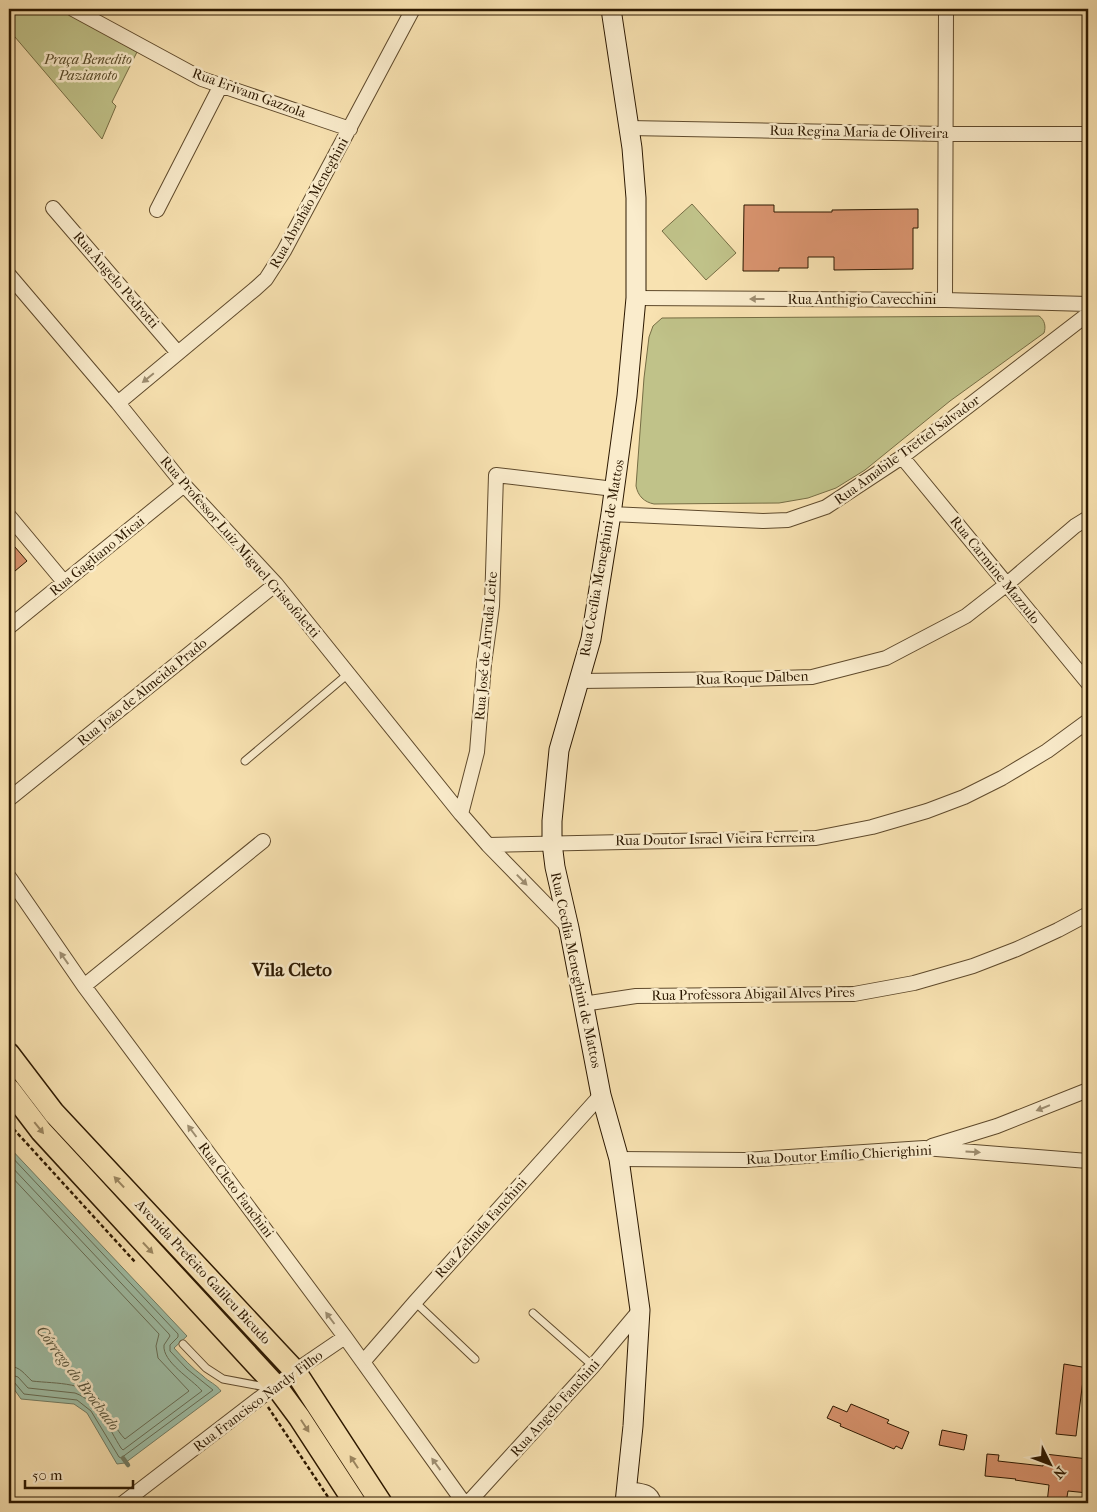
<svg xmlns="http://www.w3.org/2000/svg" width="1097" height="1512" font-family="'IM FELL French Canon',serif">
	<rect width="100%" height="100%" fill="#f8e2b1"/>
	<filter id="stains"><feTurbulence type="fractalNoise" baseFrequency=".004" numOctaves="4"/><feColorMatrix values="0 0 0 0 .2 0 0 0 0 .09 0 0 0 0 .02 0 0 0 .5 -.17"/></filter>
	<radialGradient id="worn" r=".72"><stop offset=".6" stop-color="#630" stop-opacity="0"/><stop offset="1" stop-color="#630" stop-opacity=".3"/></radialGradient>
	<!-- green -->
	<path fill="#c0c289" stroke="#766d44" d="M9 9H60L137 52 112 102 116 106 102 139 9 30Z
		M692 204 736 253 706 280 662 231Z
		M1039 316C1045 320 1046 327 1044 333L950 401 865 470 836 488 808 498 779 503 654 504C644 502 638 496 636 486L644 378 649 337 653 326 662 318Z"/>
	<!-- water -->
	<path fill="#9fbfa7" stroke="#717c64" d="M9 1147 187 1336 174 1348C183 1358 192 1368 203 1376 209 1382 216 1384 221 1391L125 1463 117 1464 87 1413 74 1404 21 1399 9 1382Z"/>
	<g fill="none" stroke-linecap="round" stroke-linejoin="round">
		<!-- shore -->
		<path stroke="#666c54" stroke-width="1" d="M9 1154 178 1334V1337L170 1345V1351L187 1369 213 1390 121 1458 119 1457 91 1411 77 1400 24 1394 14 1382 9 1380
			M9 1164 169 1334 170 1336 164 1345C162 1362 192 1379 202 1391L123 1450 121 1448C109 1429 98 1401 75 1393L28 1388 18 1377 9 1374
			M9 1174 159 1334 156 1346 158 1358 189 1391 125 1439C116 1430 110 1416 104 1405 88 1381 57 1384 32 1381 24 1374 21 1367 9 1366"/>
		<!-- stream -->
		<path stroke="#717c64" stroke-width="4.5" d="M123 1458 128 1465
			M165 1500 169 1503"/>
	</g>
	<!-- building -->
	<path fill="#d8936e" stroke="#2c1800" d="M744 205H774V212H832V210L918 209V228H913V269L834 270V257H808V268H779V271H743Z
		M9 540 27 561 9 576Z
		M1064 1364 1088 1368V1380H1083L1076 1436 1056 1434Z
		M851 1404 889 1420 887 1423 909 1432 902 1449 896 1446 894 1449 840 1426 841 1424 827 1418 833 1406 847 1412Z
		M942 1430 967 1435 964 1450 939 1445Z
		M987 1454 999 1455 998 1461 1043 1466 1045 1454 1088 1459V1493L1068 1491 1066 1503H1047L1049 1485 1015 1480 1016 1479 985 1476Z"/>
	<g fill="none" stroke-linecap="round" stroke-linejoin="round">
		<!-- lane casing -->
		<g stroke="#5f4a2c" stroke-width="9">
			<path id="lane" d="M245 761 348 674
				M415 1302 475 1359
				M533 1313 593 1366
				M183 1344 206 1368 223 1379 271 1388"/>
		</g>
		<!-- street casing -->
		<g stroke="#5f4a2c" stroke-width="16">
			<path id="street" d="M73 9 202 79 350 129
				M629 128 945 134H1088
				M53 208 178 353
				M157 210 221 85
				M9 275 118 403 184 485 276 584 461 814 488 845 569 928
				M636 298 945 300 1088 304
				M945 300 946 9
				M118 403 255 289 266 279 284 251 413 9
				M902 457 1088 683
				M611 514 763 521 788 520 826 507 902 457 1088 314
				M9 516 64 582
				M9 627 184 485
				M579 681 746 679 812 677 886 658 966 616 1007 584 1075 526 1088 518
				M9 799 276 584
				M461 814 477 752 484 664 492 606 496 475 614 489
				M488 845 816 838 872 827 927 811 964 797 1002 778 1047 751 1088 721
				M9 877 84 986 345 1337 464 1503
				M84 986 263 841
				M583 1004 636 996 854 994 914 983 973 966 1017 949 1058 930 1088 914
				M932 1146 997 1126 1088 1090
				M619 1159 745 1160 924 1148 1088 1161
				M363 1362 415 1302 601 1095
				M626 1489C638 1491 651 1489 654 1503
				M123 1503 295 1371 345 1337
				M468 1503 593 1366 640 1310"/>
		</g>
		<!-- secondary casing -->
		<g stroke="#2c1800" stroke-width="21">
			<path id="secondary" d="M611 9 632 148 636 198V298L627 396 611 514 591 639 559 750 552 821V843L555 867 569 928 601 1095 619 1159 640 1310 633 1426 625 1503"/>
		</g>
		<!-- primary casing -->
		<g stroke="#2c1800" stroke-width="24">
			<path id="primary" d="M9 1054 54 1113 295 1371 381 1503
				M9 1089 41 1131 276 1386 299 1417 355 1503"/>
		</g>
		<!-- path -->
		<path stroke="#2c1800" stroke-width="2.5" stroke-dasharray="4 2.5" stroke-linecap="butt" d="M9 1124 136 1263
			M268 1407 332 1503"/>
		<!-- lane -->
		<use href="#lane" stroke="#faeccc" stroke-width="7"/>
		<!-- street -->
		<use href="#street" stroke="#faeccc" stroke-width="14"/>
		<!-- secondary -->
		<use href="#secondary" stroke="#faeccc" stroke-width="19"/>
		<!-- primary -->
		<use href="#primary" stroke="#f8e2b1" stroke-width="21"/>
	</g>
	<!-- one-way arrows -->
	<defs><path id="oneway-solid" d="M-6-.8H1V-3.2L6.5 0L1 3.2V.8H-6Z" transform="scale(1.25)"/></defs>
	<g fill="#9d8d70">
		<use href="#oneway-solid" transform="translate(757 299) rotate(-180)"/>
		<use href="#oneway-solid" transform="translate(148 378) rotate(141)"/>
		<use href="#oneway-solid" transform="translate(522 880) rotate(46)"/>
		<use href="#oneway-solid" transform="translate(64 958) rotate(-125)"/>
		<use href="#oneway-solid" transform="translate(1043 1108) rotate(158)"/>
		<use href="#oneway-solid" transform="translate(192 1131) rotate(-127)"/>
		<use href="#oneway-solid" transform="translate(973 1152) rotate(4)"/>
		<use href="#oneway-solid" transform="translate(330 1318) rotate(-127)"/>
		<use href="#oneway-solid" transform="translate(436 1464) rotate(-126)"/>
	</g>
	<g fill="#9c8761">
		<use href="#oneway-solid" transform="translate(39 1128) rotate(51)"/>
		<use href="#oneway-solid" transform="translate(119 1182) rotate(-133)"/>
		<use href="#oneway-solid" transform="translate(148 1248) rotate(47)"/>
		<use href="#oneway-solid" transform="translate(305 1426) rotate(57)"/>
		<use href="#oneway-solid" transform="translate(354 1462) rotate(-123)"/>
	</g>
	<g text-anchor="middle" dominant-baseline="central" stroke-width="5" stroke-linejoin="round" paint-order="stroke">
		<!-- park labels -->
		<g font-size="14" font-style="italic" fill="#584b29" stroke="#faeccc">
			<text x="88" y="59">Praça Benedito<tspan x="88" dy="16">Pazianoto</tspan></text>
		</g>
		<!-- street labels -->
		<g font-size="14" fill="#2c1800" stroke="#faeccc">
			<text transform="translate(249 93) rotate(20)">Rua Erivam Gazzola</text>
			<text transform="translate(859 132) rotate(1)">Rua Regina Maria de Oliveira</text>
			<text transform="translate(309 203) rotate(-61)">Rua Abrahão Meneghini</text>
			<text transform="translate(116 280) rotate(49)">Rua Ângelo Pedrotti</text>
			<text x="862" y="299">Rua Anthigio Cavecchini</text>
			<text transform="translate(907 450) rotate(-36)">Rua Amabile Trettel Salvador</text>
			<text transform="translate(240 547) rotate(49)">Rua Professor Luiz Miguel Cristofoletti</text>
			<text transform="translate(97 556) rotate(-39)">Rua Gagliano Micai</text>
			<text transform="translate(602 558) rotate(-80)">Rua Cecília Meneghini de Mattos</text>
			<text transform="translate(995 570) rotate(51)">Rua Carmine Mazzulo</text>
			<text transform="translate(486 646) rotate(-85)">Rua José de Arruda Leite</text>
			<text transform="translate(752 678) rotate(-2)">Rua Roque Dalben</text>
			<text transform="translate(142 692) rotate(-39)">Rua João de Almeida Prado</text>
			<text transform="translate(715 839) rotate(-1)">Rua Doutor Israel Vieira Ferreira</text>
			<text transform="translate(576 970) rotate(78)">Rua Cecília Meneghini de Mattos</text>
			<text transform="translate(753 994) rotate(-1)">Rua Professora Abigail Alves Pires</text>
			<text transform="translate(839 1155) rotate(-3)">Rua Doutor Emílio Chierighini</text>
			<text transform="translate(236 1190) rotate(53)">Rua Cleto Fanchini</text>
			<text transform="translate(481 1228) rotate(-48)">Rua Zelinda Fanchini</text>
			<text transform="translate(203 1272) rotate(47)">Avenida Prefeito Galileu Bicudo</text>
			<text transform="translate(258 1401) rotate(-37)">Rua Francisco Nardy Filho</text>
			<text transform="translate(555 1408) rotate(-48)">Rua Angelo Fanchini</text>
		</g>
		<!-- water labels -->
		<g font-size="15" font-style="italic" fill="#54523a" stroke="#faeccc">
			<text transform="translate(78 1378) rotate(53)">Córrego do Brochado</text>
		</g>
		<!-- district labels -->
		<g font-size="19" font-weight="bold" fill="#2c1800" stroke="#faeccc">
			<text x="292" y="970">Vila Cleto</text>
		</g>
	</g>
	<!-- margin -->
	<rect width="1097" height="1512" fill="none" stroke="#f8e2b1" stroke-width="30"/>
	<rect x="10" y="10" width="1077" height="1492" fill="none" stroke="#2c1800" stroke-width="2.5"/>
	<rect x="15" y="15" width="1067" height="1482" fill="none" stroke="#2c1800"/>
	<!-- north arrow -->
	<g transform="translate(1050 1464) rotate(132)" stroke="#faeccc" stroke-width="4" paint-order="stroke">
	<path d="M0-4L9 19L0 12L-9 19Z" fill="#2c1800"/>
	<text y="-8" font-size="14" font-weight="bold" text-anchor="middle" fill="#2c1800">N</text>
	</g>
	<!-- scale -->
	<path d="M25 1480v8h108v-8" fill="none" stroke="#2c1800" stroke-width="2.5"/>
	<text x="32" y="1480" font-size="15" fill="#2c1800" stroke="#faeccc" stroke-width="4" paint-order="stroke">50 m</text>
	<rect width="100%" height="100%" filter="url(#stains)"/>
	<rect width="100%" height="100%" fill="url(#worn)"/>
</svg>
